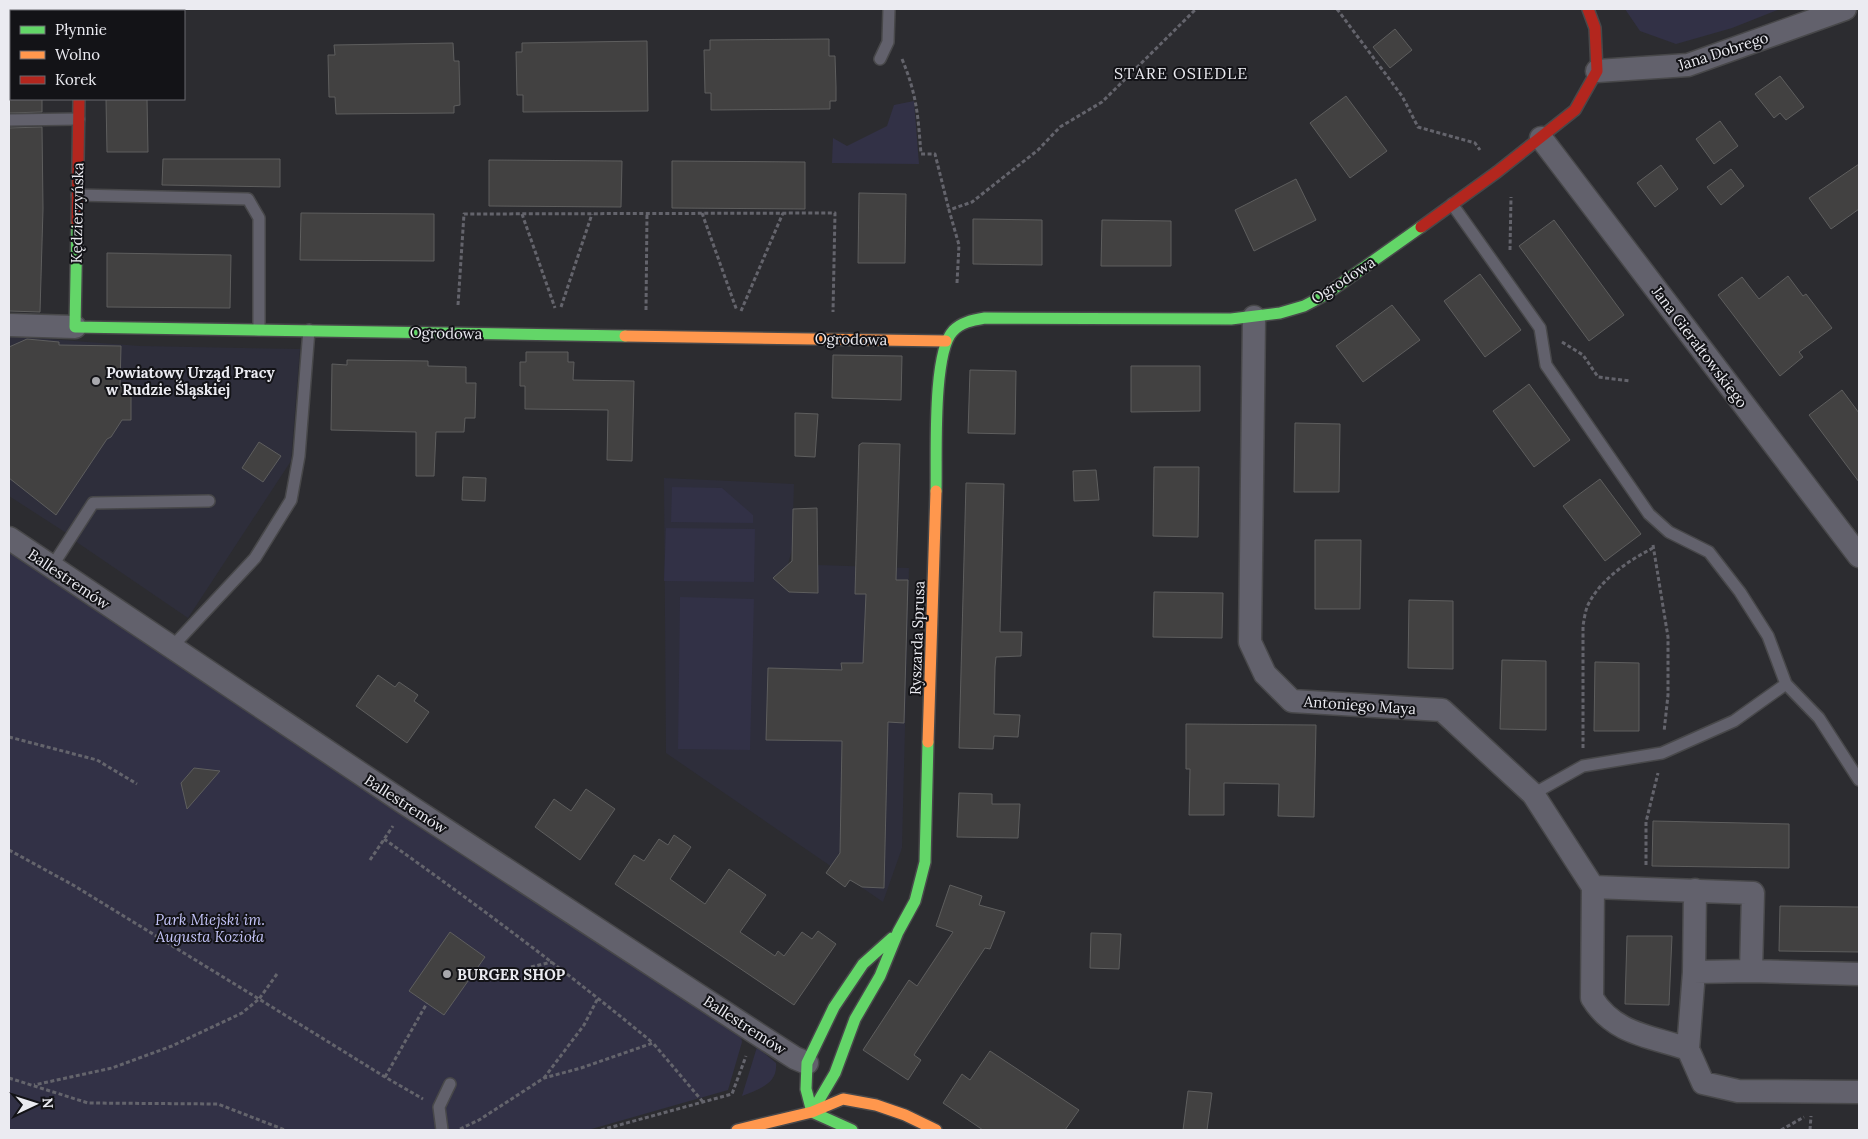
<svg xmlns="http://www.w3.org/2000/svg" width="1868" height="1139" font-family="Lora,serif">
	<rect width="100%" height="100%" fill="#2c2c30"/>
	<!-- built -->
	<path fill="#2e2e3b" d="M9 336 140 346 300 349 291 461 188 618 78 543 71 536 9 496Z
		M664 478 794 484 792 550 788 564 909 568 902 848 883 902 666 753Z"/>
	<!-- green -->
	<path fill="#323146" d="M1625 9H1780L1732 28 1676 44 1640 31Z
		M914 101 919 164 832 163 833 138 847 146 887 126 894 105Z
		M672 487 722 488 753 515V523L671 522Z
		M666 528 755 529 754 582 664 581Z
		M9 544 402 816 741 1037 742 1042 728 1090 588 1130H9Z
		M680 597 754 599 750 750 678 749Z
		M757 1047 776 1063C778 1084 759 1089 742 1096Z"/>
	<!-- building -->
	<path fill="#424141" stroke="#5e5e5e" d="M1395 29 1412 50 1390 68 1373 47Z
		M829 39V56H835L836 87V101H830V109L711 110V93H705L704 50H710V40Z
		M647 41 648 111 523 112V95H517L516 52H522V43Z
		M453 43 454 61H459L460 105 454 106V113L336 114 335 97H329L328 55H335L334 45Z
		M1780 76 1804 107 1786 120 1780 113 1774 118 1755 94Z
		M1346 96 1387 151 1350 178 1310 123Z
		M9 99H42V112L9 113Z
		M106 99H147L148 152H107Z
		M1720 121 1738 146 1714 164 1696 139Z
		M9 128 42 127 43 209 40 312 9 311Z
		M163 159H280V187L162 185Z
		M489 160 622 161 621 207 489 206Z
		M672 161 805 162V209L672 208Z
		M1859 164V209L1831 229 1809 198Z
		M1661 165 1678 189 1655 207 1637 183Z
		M1731 169 1744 186 1721 205 1707 187Z
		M1296 179 1316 220 1254 251 1235 210Z
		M859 193 906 194 905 263H858Z
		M301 213 434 214V261L300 260Z
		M973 219 1042 220V265L973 264Z
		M1102 220 1171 221V266H1101Z
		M1554 220 1624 315 1589 341 1519 246Z
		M107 253 231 255 230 308 107 307Z
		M1480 274 1521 330 1485 357 1444 301Z
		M1788 276 1803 296 1806 294 1832 328 1799 352 1803 357 1780 376 1718 295 1742 277 1759 299Z
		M1392 305 1420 340 1363 382 1336 346Z
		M27 339 59 342V345L121 346 120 387H131V420H122L111 437 107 439 56 515 9 478V347Z
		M526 352H568V362H574L573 380 634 381 632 461 607 460 608 410 525 409V386H520V362H526Z
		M833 355 902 356 901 400 832 398Z
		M347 360 428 361V366L466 367V383H476L475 418H465L464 432H436L434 476H416V432L331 430 332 364 347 365Z
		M1131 366H1200V411L1131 412Z
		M970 370 1016 371 1015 434 968 433Z
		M1529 384 1570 440 1534 467 1493 411Z
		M1842 390 1859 413V482L1809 415Z
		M795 413 818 414 815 457 795 456Z
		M1295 423 1340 424 1339 492H1294Z
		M259 442 281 456 263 482 242 468Z
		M862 443 900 444 896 580H908L904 723 888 722 884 888 862 887 850 880 845 887 826 873 840 853 842 741 766 740 768 668 842 670 841 663H863L866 594H855L859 445Z
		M1154 467H1199L1198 537 1153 536Z
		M1096 470 1099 500 1074 501 1073 471Z
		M463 477 486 478 485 501 462 500Z
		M1600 479 1641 534 1605 561 1563 506Z
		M966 483 1004 484 1000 632H1022L1021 656 996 657 995 667 994 714 1020 715 1018 737 994 736 993 749 959 748Z
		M817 508 818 593 789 592 773 578 792 561 793 509Z
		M1315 540H1361L1360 609H1315Z
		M1154 592 1223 593 1222 638 1153 637Z
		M1409 600 1453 601V669L1408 668Z
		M1502 660 1546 661V730L1500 729Z
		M1595 662 1639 663V731H1594Z
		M378 675 395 687 399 682 418 695 414 701 429 712 407 743 356 706Z
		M1186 724 1316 725 1314 817 1278 816 1279 784 1224 783V815H1189L1190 769H1186Z
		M194 768 220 771 187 809 181 783Z
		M586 789 615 809 580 860 535 827 554 799 571 811Z
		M959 793 992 794V804H1020L1018 838 957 837Z
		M1653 821 1789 824V868L1652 866Z
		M674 835 691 847 670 879 705 904 729 869 766 895 740 932 775 956 778 951 784 956 802 932 812 939 818 931 836 944 794 1005 615 884 634 855 644 861 659 839 668 845Z
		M950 885 982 896 979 905 1005 912 990 949 985 948 914 1055 921 1060 908 1080 863 1050 909 980 917 986 953 932 936 926Z
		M1780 906 1859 907V952L1779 951Z
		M450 932 485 957 444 1015 409 991Z
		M1091 933 1121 934 1119 969 1090 968Z
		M1627 936H1672L1669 1005 1625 1004Z
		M990 1051 1079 1110 1065 1130H983L943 1103 962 1074 970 1080Z
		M1188 1091 1212 1093 1207 1130H1183Z"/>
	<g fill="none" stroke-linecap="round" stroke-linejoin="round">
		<!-- lane casing -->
		<g stroke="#48484a" stroke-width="14">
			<path id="lane" d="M880 59 888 42 889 9
				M9 120 79 119
				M77 195 248 199 259 218V330
				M1452 204 1540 328 1546 365 1649 514 1669 532 1709 552 1740 592 1768 636 1786 684 1819 718 1859 780
				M51 568 93 503 209 501
				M171 648 255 558 291 500 299 456 309 330
				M1533 794 1583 766 1662 753 1734 721 1786 684
				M442 1130 439 1107 450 1084"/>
		</g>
		<!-- street casing -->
		<g stroke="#48484a" stroke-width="25">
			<path id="street" d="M81 11V9
				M1597 71 1688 65 1845 9
				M1541 138 1859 556
				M1254 317 1250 642 1265 674 1292 701 1442 710 1533 794 1593 887 1753 893 1751 971
				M9 325 75 327
				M9 538 406 804 753 1031 795 1058 807 1063
				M1593 887 1592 998C1614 1034 1650 1036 1688 1049
				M1694 972 1695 890
				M1859 974 1751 971 1694 972 1688 1049 1703 1083 1738 1091 1859 1092"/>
		</g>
		<!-- fast casing -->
		<g stroke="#48484a" stroke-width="14">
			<path id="fast" d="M77 223 75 327 625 336
				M936 491C937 458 932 353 953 331 961 322 974 320 985 318L1231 319 1280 313 1304 306 1325 295 1421 227
				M812 1112 835 1073 855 1019 880 976 898 932 915 901 925 862 928 742
				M812 1112 806 1089 807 1063 834 1007 863 964 892 938
				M812 1112 852 1130"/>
		</g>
		<!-- slow casing -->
		<g stroke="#48484a" stroke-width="14">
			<path id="slow" d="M625 336 946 341
				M928 742 936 491
				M737 1130 812 1112 843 1099 876 1105 905 1115 936 1130"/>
		</g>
		<!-- jam casing -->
		<g stroke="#48484a" stroke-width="14">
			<path id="jam" d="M77 223 79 99
				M1421 227 1497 172 1575 110 1597 71 1595 28 1588 9"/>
		</g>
		<!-- path -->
		<path stroke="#64646c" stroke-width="3" stroke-dasharray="4 2.5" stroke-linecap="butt" d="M1337 9 1402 96 1418 127 1475 143 1480 150
			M902 59C917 95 918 116 921 154H935L949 210
			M702 213 737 311
			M522 214 555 308
			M1510 250 1511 197
			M957 283 959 245 949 210 972 202 1038 150 1060 127 1102 102 1196 9
			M458 305 464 214 835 213 833 312
			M561 307 592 214
			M646 310 647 213
			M741 311 783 213
			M1562 342 1583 355 1598 377 1630 381
			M1653 545 1668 637V695L1664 732
			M9 737 97 760 137 784
			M1583 748V626C1584 620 1585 613 1587 607 1599 580 1628 561 1653 548
			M384 839C476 904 566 971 653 1043
			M9 850 73 885 259 999 242 1013 172 1046 112 1068 34 1085
			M370 860 393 826
			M1646 865V822L1658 773
			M531 967 552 962
			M277 974 259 999 385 1077 423 1099
			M385 1077 427 1003
			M9 1078 88 1103 218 1104 285 1130
			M544 1078 584 1025 598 998
			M460 1129 479 1120 544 1078 581 1068 653 1043 703 1102
			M601 1130 732 1094 746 1056
			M1781 1130 1804 1117
			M1810 1130 1811 1116"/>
		<!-- lane -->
		<use href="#lane" stroke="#62616c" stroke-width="11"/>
		<!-- street -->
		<use href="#street" stroke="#62616c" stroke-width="22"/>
		<!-- fast -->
		<use href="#fast" stroke="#63d668" stroke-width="11"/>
		<!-- slow -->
		<use href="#slow" stroke="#ff974d" stroke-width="11"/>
		<!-- jam -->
		<use href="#jam" stroke="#b3261e" stroke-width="11"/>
	</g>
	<!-- markers -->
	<g fill="#a8a8ad" stroke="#131317" stroke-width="2">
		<circle cx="96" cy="381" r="5"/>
		<circle cx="447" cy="974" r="5"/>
	</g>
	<g text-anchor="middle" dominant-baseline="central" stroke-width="4" stroke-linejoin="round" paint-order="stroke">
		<!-- street labels -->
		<g font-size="15" fill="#ebebf1" stroke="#131317">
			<text transform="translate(1723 51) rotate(-18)">Jana Dobrego</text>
			<text transform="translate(77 213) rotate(-89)">Kędzierzyńska</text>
			<text transform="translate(1343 280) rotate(-33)">Ogrodowa</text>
			<text transform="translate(446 333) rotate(1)">Ogrodowa</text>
			<text transform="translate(851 339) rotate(1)">Ogrodowa</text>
			<text transform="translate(1700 347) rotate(53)">Jana Gierałtowskiego</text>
			<text transform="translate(69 579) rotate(34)">Ballestremów</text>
			<text transform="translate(917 638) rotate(-88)">Ryszarda Sprusa</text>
			<text transform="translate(1360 705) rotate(4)">Antoniego Maya</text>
			<text transform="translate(406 804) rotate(33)">Ballestremów</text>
			<text transform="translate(745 1025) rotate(33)">Ballestremów</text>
		</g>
		<!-- poi labels -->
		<g font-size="15" font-weight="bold" fill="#ebebf1" stroke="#131317" text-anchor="start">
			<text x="106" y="372">Powiatowy Urząd Pracy<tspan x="106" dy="17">w Rudzie Śląskiej</tspan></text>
			<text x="457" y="974">BURGER SHOP</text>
		</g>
		<!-- park labels -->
		<g font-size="15" font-style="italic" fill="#c3c3f7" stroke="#131317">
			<text x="210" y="919">Park Miejski im.<tspan x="210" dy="17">Augusta Kozioła</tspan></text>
		</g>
		<!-- neighbourhood labels -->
		<g font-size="16" letter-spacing="1" fill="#ebebf1" stroke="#131317">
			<text x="1181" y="73">STARE OSIEDLE</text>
		</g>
	</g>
	<!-- border -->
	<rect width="1868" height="1139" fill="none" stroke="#ebebf1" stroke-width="20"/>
	<!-- legend -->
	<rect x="10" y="10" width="175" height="90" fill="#131317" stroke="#69696e"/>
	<rect x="20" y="26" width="25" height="8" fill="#63d668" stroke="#69696e"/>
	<text x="55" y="35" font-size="15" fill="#ebebf1">Płynnie</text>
	<rect x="20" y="51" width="25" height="8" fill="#ff974d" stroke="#69696e"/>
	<text x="55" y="60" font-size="15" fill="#ebebf1">Wolno</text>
	<rect x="20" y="76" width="25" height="8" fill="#b3261e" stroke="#69696e"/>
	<text x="55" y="85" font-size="15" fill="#ebebf1">Korek</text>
	<!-- north arrow -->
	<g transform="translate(35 1104) rotate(86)" stroke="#131317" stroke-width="4" paint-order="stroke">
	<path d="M0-4L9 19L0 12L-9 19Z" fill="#ebebf1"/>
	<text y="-8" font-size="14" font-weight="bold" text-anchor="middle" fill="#ebebf1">N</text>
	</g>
</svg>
